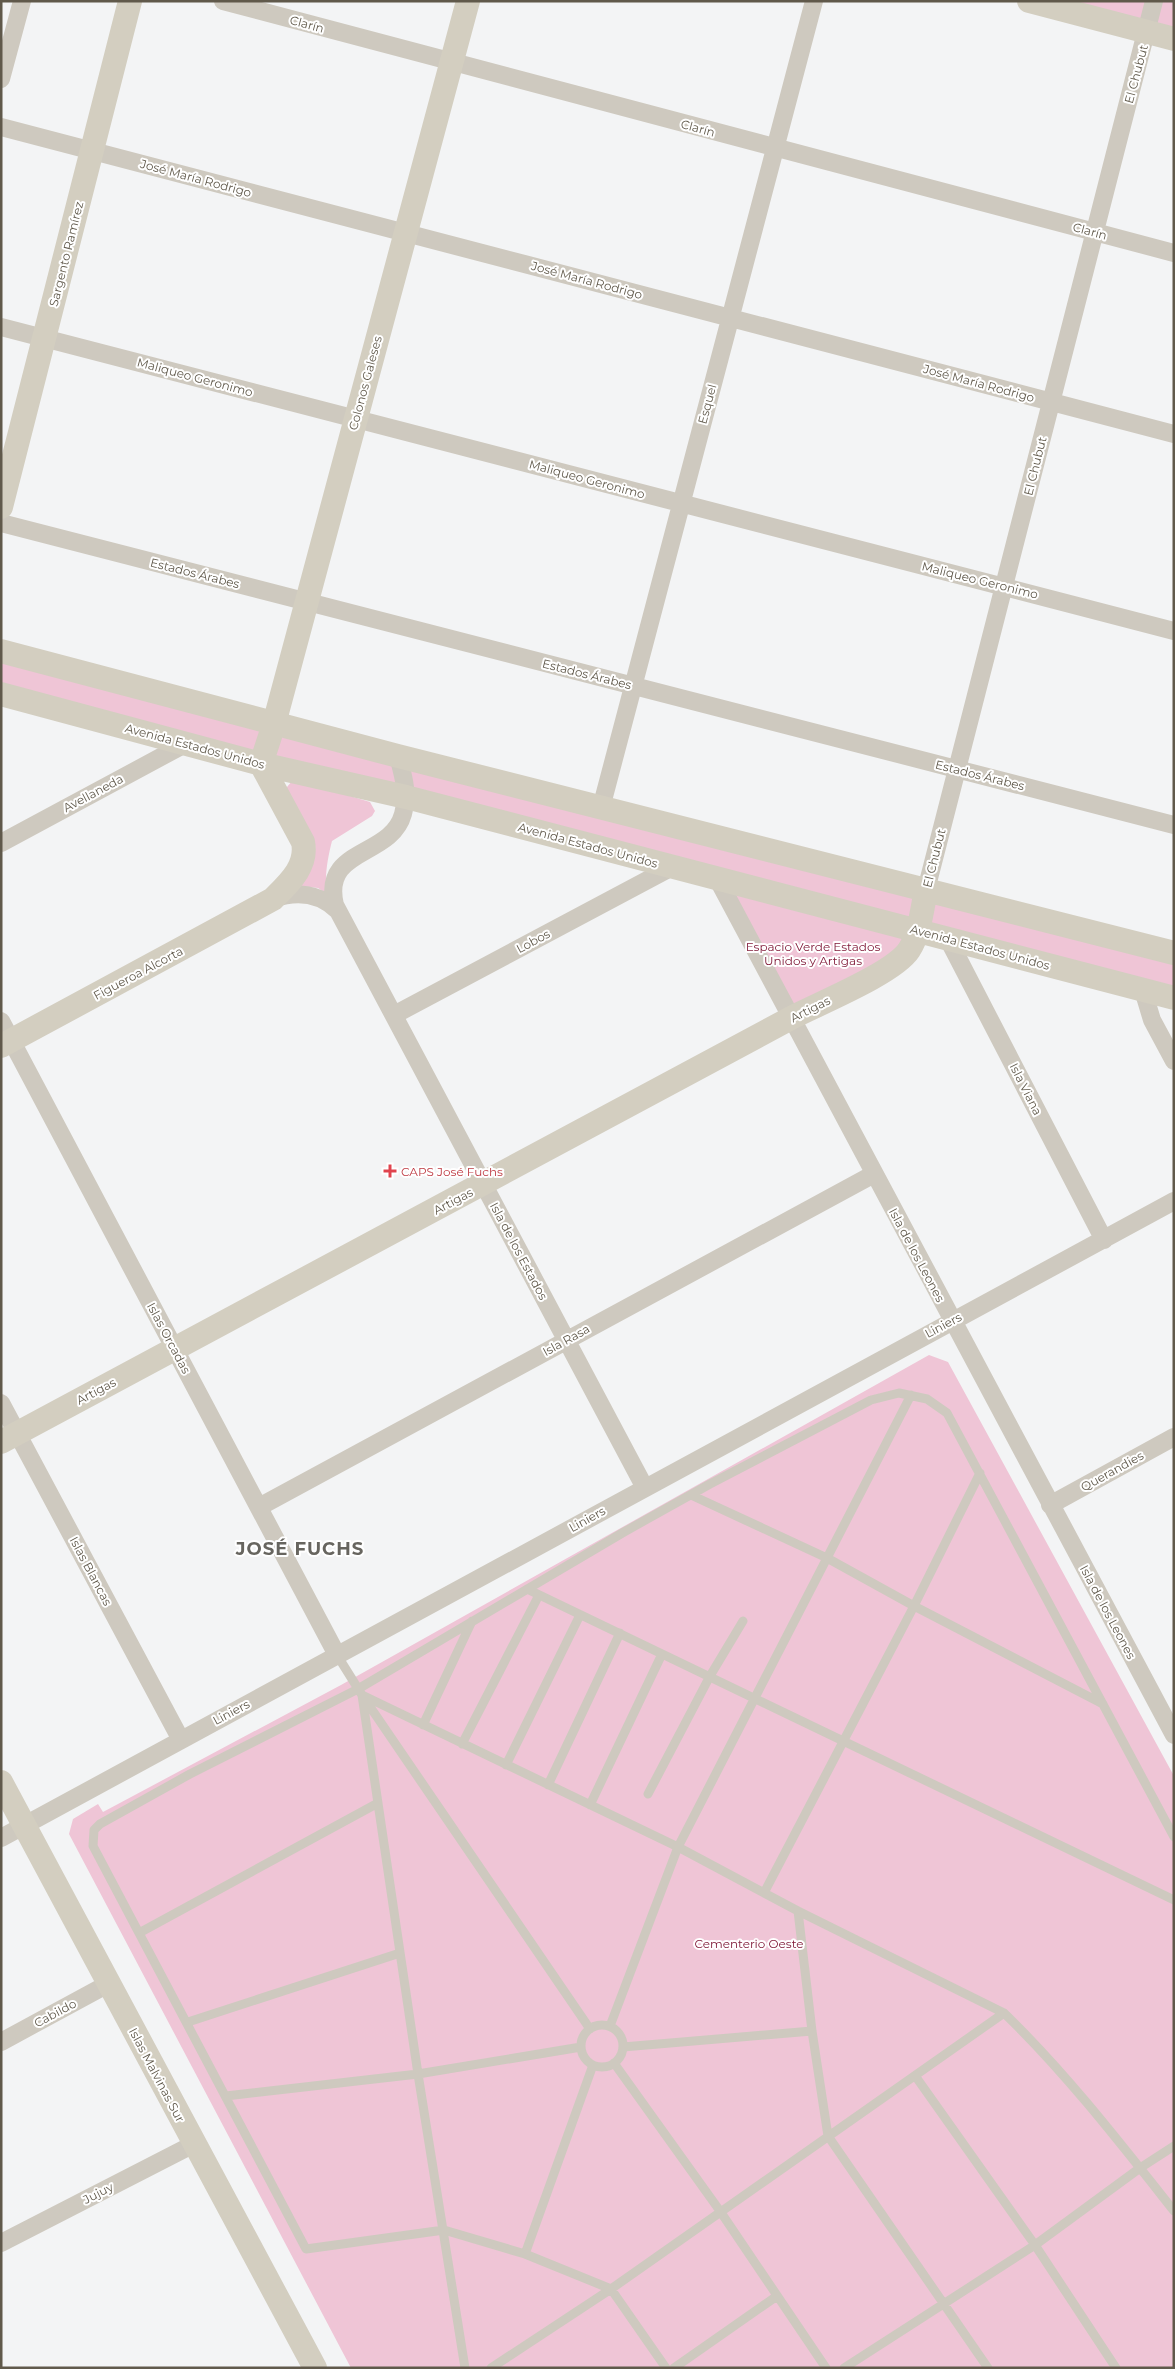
<svg xmlns="http://www.w3.org/2000/svg" width="1175" height="2369" font-family="Montserrat,sans-serif">
	<rect width="100%" height="100%" fill="#f3f4f5"/>
	<!-- green -->
	<path fill="#efc5d6" d="M1029 1H1174V39Z
		M1 651 1174 953V998L917 931 890 968 793 1017 721 881 1 694Z
		M297 780 370 802 375 811 372 816 332 841C328 857 324 876 327 894L318 888 293 885C304 872 317 862 315 844L287 792V787L292 781Z
		M929 1355 948 1362 1174 1776V2368H351L69 1834 73 1819 98 1804 103 1812 341 1685Z"/>
	<g fill="none" stroke-linecap="round" stroke-linejoin="round">
		<!-- lane -->
		<path stroke="#cec9bf" stroke-width="9" d="M691 1495 827 1558 914 1606 1103 1704
			M527 1589 1174 1900
			M337 1655 362 1695 590 2029
			M362 1695 678 1847 798 1911 1004 2013C1066 2073 1121 2144 1174 2211
			M362 1695 418 2074 465 2368
			M423 1725 472 1621
			M462 1744 539 1595
			M506 1765 580 1615
			M548 1785 620 1633
			M648 1794 710 1676 743 1621
			M590 1805 662 1654
			M764 1893 914 1606 980 1473
			M798 1911 812 2031 828 2136 988 2368
			M139 1933 378 1803
			M188 2022 400 1953
			M581 2046a21 21 0 1 1 42 0a21 21 0 1 1-42 0Z
			M610 2026 678 1847 911 1395
			M623 2047 812 2031
			M614 2063 720 2211 826 2368
			M916 2077 1035 2245 1116 2368
			M226 2096 418 2074 581 2047
			M525 2254 593 2065
			M491 2368 611 2289 1004 2013
			M666 2368 611 2289 525 2254 444 2230 306 2249 93 1846 94 1830 100 1824 190 1774 358 1689 624 1532 710 1484 871 1400 899 1393 927 1399 947 1413 1174 1837
			M674 2368 777 2296
			M844 2368 1035 2245 1140 2168 1174 2146"/>
		<!-- street -->
		<path stroke="#cec9bf" stroke-width="18" d="M223 1 1174 253
			M1 79 22 1
			M1 127 1174 434
			M1 327 1174 631
			M1 523 1174 825
			M398 756C403 775 409 794 403 814 391 858 321 847 335 905L645 1488
			M601 808 814 1
			M1 843 185 744
			M718 880 1174 1735
			M926 890 1154 1
			M273 899C296 891 319 893 337 910
			M948 939 1104 1240
			M1143 990 1152 1020 1174 1061
			M394 1015 672 867
			M1 1021 337 1655
			M1 1403 181 1740
			M1050 1505 1174 1437
			M259 1507 874 1174
			M1 1838 1174 1201
			M1 2042 108 1984
			M1 2243 194 2144"/>
		<!-- secondary -->
		<path stroke="#d3cec0" stroke-width="24" d="M1029 1 1174 39
			M1 507 130 1
			M1 651 398 756 1174 953
			M1 694 261 764 406 797 1174 998
			M261 764 274 724 468 1
			M1 1046 273 899C289 883 308 866 303 842L261 764
			M1 1442 793 1017C820 1003 894 973 909 950 920 933 922 909 926 890
			M1 1782 315 2368"/>
	</g>
	<!-- markers -->
	<path fill="#e0444e" stroke="#fff" stroke-width="2" d="M387.5 1163.5h5v5h5v5h-5v5h-5v-5h-5v-5h5z"/>
	<g text-anchor="middle" dominant-baseline="central" stroke-width="4" stroke-linejoin="round" paint-order="stroke">
		<!-- street labels -->
		<g font-size="12" fill="#60594b" stroke="#fff">
			<text transform="translate(307 24) rotate(15)">Clarín</text>
			<text transform="translate(1136 74) rotate(-75)">El Chubut</text>
			<text transform="translate(698 128) rotate(15)">Clarín</text>
			<text transform="translate(196 178) rotate(15)">José María Rodrigo</text>
			<text transform="translate(1090 231) rotate(15)">Clarín</text>
			<text transform="translate(66 254) rotate(-76)">Sargento Ramírez</text>
			<text transform="translate(587 280) rotate(15)">José María Rodrigo</text>
			<text transform="translate(195 377) rotate(15)">Maliqueo Geronimo</text>
			<text transform="translate(365 383) rotate(-75)">Colonos Galeses</text>
			<text transform="translate(979 383) rotate(15)">José María Rodrigo</text>
			<text transform="translate(707 404) rotate(-75)">Esquel</text>
			<text transform="translate(1035 466) rotate(-76)">El Chubut</text>
			<text transform="translate(587 479) rotate(15)">Maliqueo Geronimo</text>
			<text transform="translate(195 573) rotate(14)">Estados Árabes</text>
			<text transform="translate(980 580) rotate(14)">Maliqueo Geronimo</text>
			<text transform="translate(587 674) rotate(14)">Estados Árabes</text>
			<text transform="translate(195 746) rotate(15)">Avenida Estados Unidos</text>
			<text transform="translate(980 775) rotate(14)">Estados Árabes</text>
			<text transform="translate(93 793) rotate(-28)">Avellaneda</text>
			<text transform="translate(588 845) rotate(15)">Avenida Estados Unidos</text>
			<text transform="translate(934 858) rotate(-76)">El Chubut</text>
			<text transform="translate(533 941) rotate(-28)">Lobos</text>
			<text transform="translate(980 947) rotate(15)">Avenida Estados Unidos</text>
			<text transform="translate(138 973) rotate(-28)">Figueroa Alcorta</text>
			<text transform="translate(810 1009) rotate(-27)">Artigas</text>
			<text transform="translate(1026 1089) rotate(63)">Isla Viana</text>
			<text transform="translate(453 1201) rotate(-28)">Artigas</text>
			<text transform="translate(519 1251) rotate(62)">Isla de los Estados</text>
			<text transform="translate(917 1255) rotate(62)">Isla de los Leones</text>
			<text transform="translate(943 1325) rotate(-28)">Liniers</text>
			<text transform="translate(169 1338) rotate(62)">Islas Orcadas</text>
			<text transform="translate(566 1340) rotate(-29)">Isla Rasa</text>
			<text transform="translate(96 1391) rotate(-28)">Artigas</text>
			<text transform="translate(1112 1471) rotate(-29)">Querandies</text>
			<text transform="translate(587 1519) rotate(-29)">Liniers</text>
			<text transform="translate(91 1571) rotate(62)">Islas Blancas</text>
			<text transform="translate(1108 1612) rotate(62)">Isla de los Leones</text>
			<text transform="translate(231 1712) rotate(-28)">Liniers</text>
			<text transform="translate(55 2013) rotate(-28)">Cabildo</text>
			<text transform="translate(157 2075) rotate(62)">Islas Malvinas Sur</text>
			<text transform="translate(98 2193) rotate(-27)">Jujuy</text>
		</g>
		<!-- park labels -->
		<g font-size="12" fill="#811c3a" stroke="#fff">
			<text x="813" y="946">Espacio Verde Estados<tspan x="813" dy="14">Unidos y Artigas</tspan></text>
			<text x="749" y="1943">Cementerio Oeste</text>
		</g>
		<!-- health labels -->
		<g font-size="12" fill="#be3a42" stroke="#fff" text-anchor="start">
			<text x="401" y="1171">CAPS José Fuchs</text>
		</g>
		<!-- district labels -->
		<g font-size="18" font-weight="bold" letter-spacing="1" fill="#67655f" stroke="#fff">
			<text x="300" y="1549">JOSÉ FUCHS</text>
		</g>
	</g>
	<!-- border -->
	<rect width="1175" height="2369" fill="none" stroke="#60594b" stroke-width="5"/>
</svg>
